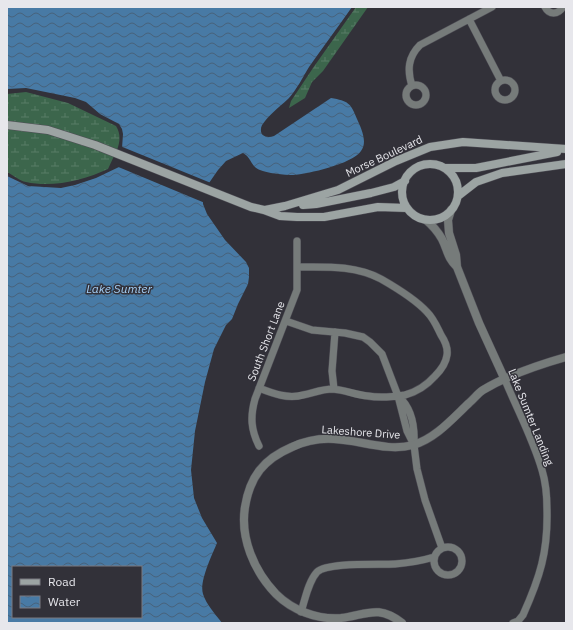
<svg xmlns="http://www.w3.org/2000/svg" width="573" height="630" font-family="'IBM Plex Sans',sans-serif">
	<defs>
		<pattern id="wetland-marsh" width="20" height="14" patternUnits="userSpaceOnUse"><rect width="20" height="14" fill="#3c664c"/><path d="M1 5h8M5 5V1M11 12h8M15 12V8" fill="none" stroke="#587c66"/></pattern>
		<pattern id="water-waves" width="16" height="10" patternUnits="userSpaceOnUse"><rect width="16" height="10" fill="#487aa5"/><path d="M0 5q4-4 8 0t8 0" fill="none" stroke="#47627b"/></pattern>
	</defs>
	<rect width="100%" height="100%" fill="#323139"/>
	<!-- wetland -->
	<path fill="url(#wetland-marsh)" d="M356 7H368L323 71 312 82 305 98 289 108 291 101 313 68Z
		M26 92 68 103 116 126C121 134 120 142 117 150L49 127 7 121V94Z
		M7 128 47 133 94 148 114 156 108 169C84 180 53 188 26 182 20 181 13 175 7 172Z"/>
	<!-- water -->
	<path fill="url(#water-waves)" fill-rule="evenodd" d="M7 7H352C338 27 323 47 309 67 303 77 297 89 289 98 283 104 261 121 261 129 260 137 268 138 274 136L331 98C348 101 351 103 357 119 361 128 368 142 361 151 352 164 308 174 293 175 285 175 266 173 260 170 251 167 251 157 243 153L226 161 218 170 209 183 203 198V204L207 214 225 240 246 262 249 268V277L248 284 238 304 232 319 226 325 214 349 205 382 195 431 191 470 194 498 202 518 217 543C212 555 199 582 203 594 206 604 216 615 222 623H7V176L28 186 61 188 75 185 96 178 119 167 121 163 123 134 122 129 119 124 100 114 86 102 75 98 26 88 7 89ZM13 567H141V617H13Z"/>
	<!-- pier -->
	<path fill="#323139" d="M120 146 211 183 207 191 205 203 116 166 119 162Z"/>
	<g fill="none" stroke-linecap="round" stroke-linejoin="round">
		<!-- minor casing -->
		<g stroke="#4f4e56" stroke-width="8">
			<path id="minor" d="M545 7C549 15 558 15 563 7
				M469 19 501 81
				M495 90a10 10 0 1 1 20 0a10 10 0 1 1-20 0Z
				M406 95a10 10 0 1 1 20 0a10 10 0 1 1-20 0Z
				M412 86C407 70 408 57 420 45L492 7
				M286 321 312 330 345 333 363 337 370 342 382 354 398 396 407 431 414 445 417 469 425 500 442 548
				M505 380C517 409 533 439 542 470 546 483 547 497 547 510 548 552 540 577 523 615L518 621 513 623
				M259 388C274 394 288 399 303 395 313 393 322 389 333 389 345 390 356 395 368 396 378 398 395 397 405 395 416 392 427 385 435 376 440 371 446 363 447 355 448 348 445 341 441 335 437 327 434 319 427 312 416 300 395 287 381 279 355 265 326 267 297 267
				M334 389 332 371 335 332
				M398 396C412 408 415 427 414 445
				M259 446C251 430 250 417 255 399L297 290V241
				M434 561a14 14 0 1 1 28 0a14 14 0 1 1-28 0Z
				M301 612C305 600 308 582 317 572 328 562 378 565 395 564 408 563 421 561 434 557"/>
		</g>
		<!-- tertiary casing -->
		<g stroke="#4f4e56" stroke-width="9">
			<path id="tertiary" d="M451 210 448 220 449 233 456 255 457 267 479 323 505 380
				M426 220C432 225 438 232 442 239 448 251 447 257 457 267
				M402 623C378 604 366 615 341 618 317 620 292 610 276 594 254 571 240 538 245 507 250 476 264 459 292 447 305 441 319 438 334 439 360 440 387 452 413 445 435 439 453 418 469 403 474 399 478 393 483 390 508 375 538 365 566 357"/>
		</g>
		<!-- secondary casing -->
		<g stroke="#4f4e56" stroke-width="9">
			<path id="secondary" d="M7 125 48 130 95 145 251 207 264 210 280 216 297 217H324L378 207 407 208
				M402 192a28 28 0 1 1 56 0a28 28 0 1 1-56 0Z
				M445 168H476L557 152
				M458 196 476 182 502 173 566 164
				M303 205 316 204 371 193 394 187 405 181
				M265 210 285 206 338 190 396 161 430 147 463 142 566 149"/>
		</g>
		<!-- minor -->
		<use href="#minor" stroke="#767b7a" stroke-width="7"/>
		<!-- tertiary -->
		<use href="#tertiary" stroke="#767b7a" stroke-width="8"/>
		<!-- secondary -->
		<use href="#secondary" stroke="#9ca4a3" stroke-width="8"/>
	</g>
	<g text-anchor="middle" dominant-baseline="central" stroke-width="3" stroke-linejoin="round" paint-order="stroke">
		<!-- street labels -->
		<g font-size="11" fill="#e7e7ec" stroke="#323139">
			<text transform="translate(384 156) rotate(-25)">Morse Boulevard</text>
			<text transform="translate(266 341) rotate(-69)">South Short Lane</text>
			<text transform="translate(531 417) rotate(68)">Lake Sumter Landing</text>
			<text transform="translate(361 432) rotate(4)">Lakeshore Drive</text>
		</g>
		<!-- water labels -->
		<g font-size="12" font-style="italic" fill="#a3cdf4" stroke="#323139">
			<text x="119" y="288">Lake Sumter</text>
		</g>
	</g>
	<!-- border -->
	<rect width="573" height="630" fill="none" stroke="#e7e7ec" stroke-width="16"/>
	<!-- legend -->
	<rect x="12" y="566" width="130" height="52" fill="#323139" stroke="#7a7a81"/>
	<rect x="20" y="579" width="20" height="6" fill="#9ca4a3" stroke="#7a7a81"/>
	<text x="48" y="586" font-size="12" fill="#e7e7ec">Road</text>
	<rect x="20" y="596" width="20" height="12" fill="url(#water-waves)" stroke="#7a7a81"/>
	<text x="48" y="606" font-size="12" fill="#e7e7ec">Water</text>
</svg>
